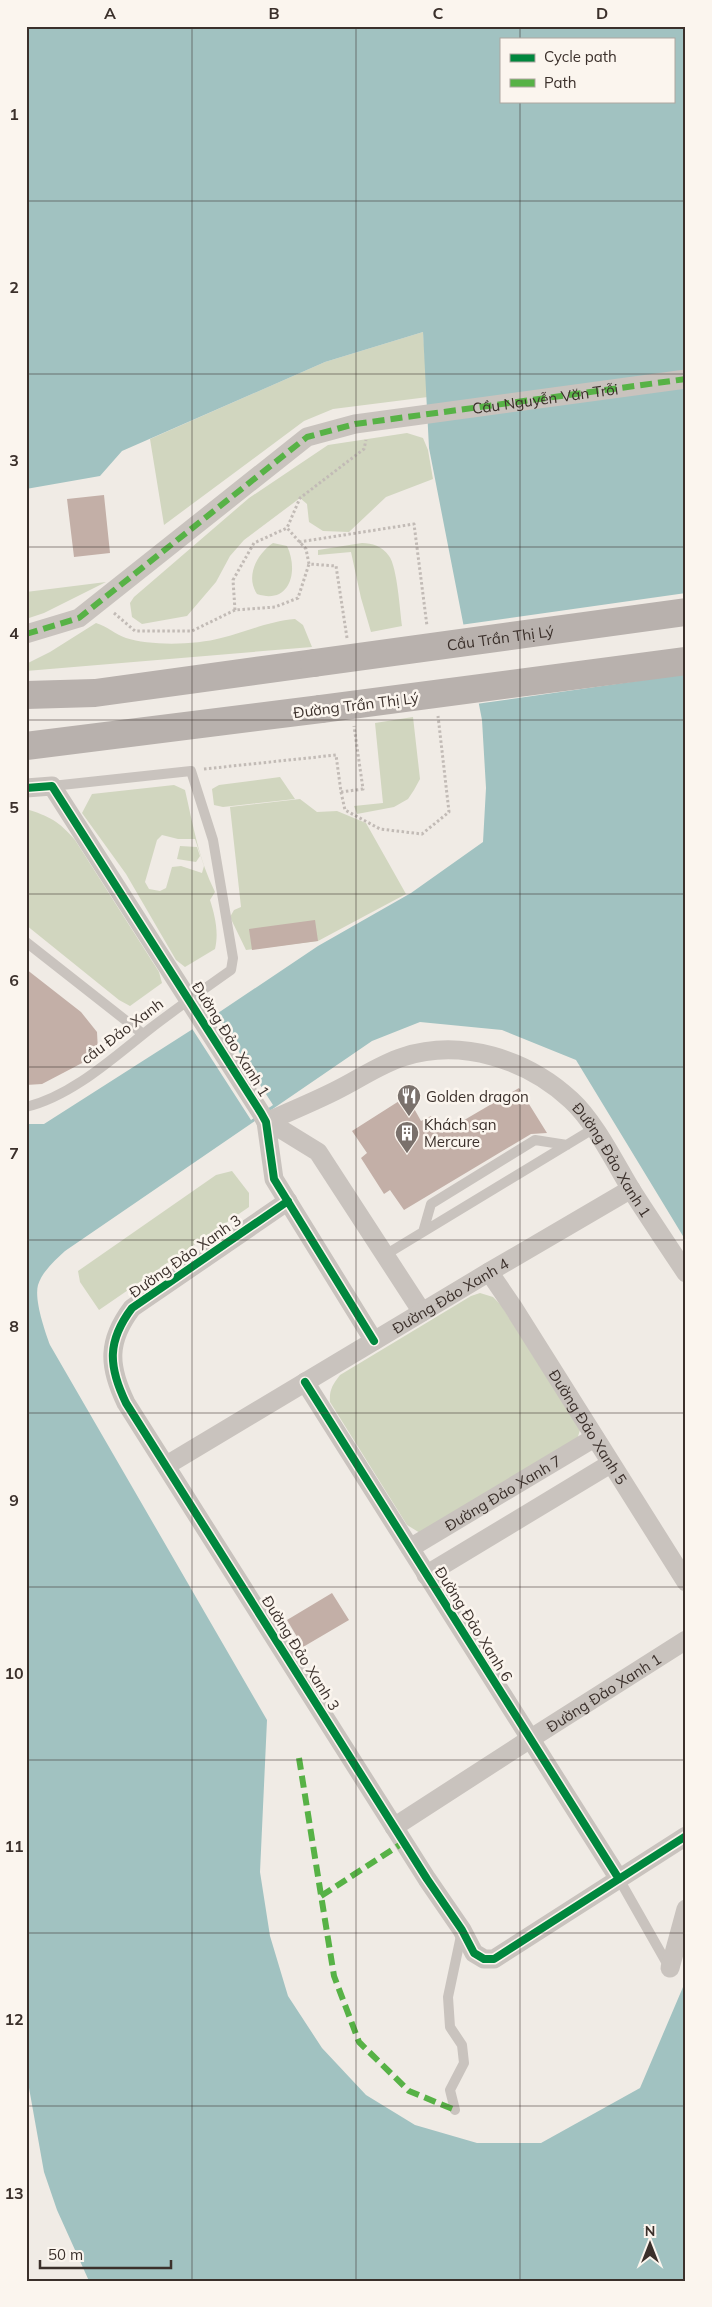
<svg xmlns="http://www.w3.org/2000/svg" width="712" height="2307" font-family="Mulish,sans-serif">
	<rect width="100%" height="100%" fill="#f0ebe5"/>
	<!-- green -->
	<path fill="#d1d6bf" fill-rule="evenodd" d="M423 332 428 397 333 409 304 421 164 525 150 439 325 362Z
		M407 433 423 438 428 450 433 479 386 497 349 532 323 531 309 522 307 504 300 498 244 540 230 556 216 582 187 616 142 624 132 617 130 603 134 597 249 498 328 445Z
		M273 543 287 546C299 571 290 605 257 594 245 576 257 554 273 543Z
		M362 543C372 543 382 546 389 556 397 566 400 611 402 626L371 632 361 598 351 552 318 555V550Z
		M106 582 44 613 26 619V592Z
		M295 619 303 625 312 647 26 671V664L50 652 96 623C107 626 116 635 126 638 150 646 196 645 221 638 246 632 269 621 295 619Z
		M413 717 420 779 414 790 408 799 394 807 357 814 354 806 383 803 375 723Z
		M280 777 295 799 223 807 214 805 212 789 219 785Z
		M174 785 185 790C193 825 199 860 215 892L210 900C215 916 219 932 215 949L185 967 176 960 126 874 82 813 92 794ZM162 835 178 839H195L204 866 202 873 181 866 172 867 166 888 160 891 149 889 145 882 157 840Z
		M300 799 317 812 337 811 366 823 406 894 318 941 246 950 230 917 234 910 241 907 230 807Z
		M26 809C49 816 59 821 75 840L159 972 162 983 130 1006 119 1000 26 925Z
		M180 846 197 847 200 856 196 862 177 859Z
		M232 1171 249 1193V1207L99 1310 80 1282 78 1271 216 1175Z
		M480 1293 493 1297 501 1305 580 1430 576 1443 425 1536 407 1525 330 1402C329 1390 333 1384 340 1375L471 1296Z"/>
	<!-- water -->
	<path fill="#a1c2c1" fill-rule="evenodd" d="M26 26H686V1241L576 1060 502 1030 420 1022 372 1041 65 1251C55 1260 42 1272 38 1285 34 1300 45 1331 50 1345L267 1720 260 1872 270 1936 288 1996 322 2048 366 2095 415 2125 477 2143H541L640 2088 686 1980V2281H89L57 2210 44 2172 26 2071V1124H44L221 1011 318 946 411 893 483 842 486 788 482 720 429 448 423 332 325 362 122 451 100 476 26 489ZM501 39H673V101H501Z"/>
	<!-- pier -->
	<path fill="#f0ebe5" d="M686 593V674L476 704 460 625Z
		M214 1013 273 1105 251 1120 191 1027Z"/>
	<!-- building -->
	<path fill="#c3afa7" d="M104 495 110 553 74 557 67 499Z
		M315 920 318 941 252 950 249 929Z
		M26 969 81 1012 97 1032 98 1051 84 1062 42 1084 26 1085Z
		M519 1088 547 1133 531 1134 404 1210 390 1190 384 1194 361 1158 367 1153 352 1131 407 1096 421 1121 431 1116 442 1133Z
		M332 1593 349 1620 303 1647 287 1620Z"/>
	<g fill="none" stroke-linecap="round" stroke-linejoin="round">
		<!-- path -->
		<path stroke="#c2bbb6" stroke-width="3" stroke-dasharray="2.5 2.5" stroke-linecap="butt" d="M299 542 414 524 427 626
			M235 610 233 580 254 543 287 528
			M114 613 135 631H192L235 610 275 607 298 598 309 564
			M347 638 336 566 309 564 306 549 287 528 300 498 364 449 366 440
			M204 769 336 755 341 792 363 789 354 726
			M341 792 345 810 380 829 422 834 449 812 438 716"/>
		<!-- lane -->
		<path stroke="#c9c3be" stroke-width="10" d="M26 942 143 1034
			M26 1107C72 1096 114 1057 151 1028 177 1008 204 989 231 970L233 958 213 840 191 771 52 786
			M423 1232 431 1204 535 1140 567 1145
			M385 1255 593 1129
			M619 1879 669 1967
			M455 2110 450 2090 464 2063 462 2045 450 2027 448 1997 462 1931"/>
		<!-- street -->
		<g stroke="#c9c3be" stroke-width="19">
			<path d="M26 634 79 618 307 437 355 424 686 379"/>
			<path d="M26 788 52 786 261 1113 266 1122 274 1179 374 1341"/>
			<path id="s1" d="M266 1122C289 1112 313 1102 335 1091 358 1080 378 1065 403 1057 461 1038 527 1059 571 1100 595 1122 615 1163 632 1191 650 1219 668 1246 686 1273"/>
			<path d="M266 1122 279 1128 318 1152 422 1312"/>
			<path d="M288 1201 132 1308C107 1341 108 1366 126 1403L427 1879 462 1930 474 1953 484 1959H494L686 1836"/>
			<path id="s2" d="M489 1272 513 1307 686 1582"/>
			<path d="M305 1382 619 1879"/>
			<path id="s3" d="M167 1465 489 1272 631 1189"/>
			<path id="s4" d="M410 1548 594 1438"/>
			<path d="M426 1575 610 1464"/>
			<path id="s5" d="M394 1827 530 1739 686 1640"/>
			<path d="M670 1968 686 1909"/>
		</g>
		<!-- primary -->
		<path stroke="#b8b1ad" stroke-width="28" d="M26 695 95 693 314 663
			M26 746 321 709"/>
		<!-- primary-bridge -->
		<g stroke="#b8b1ad" stroke-width="28">
			<path id="s6" d="M314 663 686 612"/>
			<path d="M321 709 686 661"/>
		</g>
		<!-- quiet -->
		<g stroke="#57b246" stroke-width="6" stroke-dasharray="12 6" stroke-linecap="butt">
			<path id="s7" d="M26 634 79 618 307 437 355 424 686 379"/>
			<path d="M299 1758 334 1976 359 2042 409 2091 455 2110"/>
			<path d="M321 1896 404 1842"/>
		</g>
		<!-- cycleway casing -->
		<g stroke="#fbf5ee" stroke-width="11">
			<path id="cycleway" d="M26 788 52 786 261 1113 266 1122 274 1179 374 1341
				M288 1201 132 1308C107 1341 108 1366 126 1403L427 1879 462 1930 474 1953 484 1959H494L686 1836
				M305 1382 619 1879"/>
		</g>
		<!-- cycleway -->
		<use href="#cycleway" stroke="#00873e" stroke-width="8"/>
	</g>
	<!-- grid -->
	<path fill="none" stroke="#3b302b" stroke-width="1" stroke-opacity="0.55" d="M192 26V2281M356 26V2281M520 26V39M520 101V2281M26 201H686M26 374H686M26 547H686M26 720H686M26 894H686M26 1067H686M26 1240H686M26 1413H686M26 1587H686M26 1760H686M26 1933H686M26 2106H686"/>
	<!-- icons -->
	<defs>
		<g id="restaurant-pin" transform="scale(1.25)"><path d="M0 17L-7.5 6A9.5 9.5 0 1 1 7.5 6Z" fill="#7a716c" stroke="#fbf5ee"/><path d="M-5-6h1v4h1v-4h1v4h1v-4h1v5L-1.5 .5V6h-2V.5L-5-1ZM5-6V6H3V1.5H1.5Q1.5-4 5-6Z" fill="#fff"/></g>
		<g id="building-pin" transform="scale(1.25)"><path d="M0 17L-7.5 6A9.5 9.5 0 1 1 7.5 6Z" fill="#7a716c" stroke="#fbf5ee"/><path d="M-4-6H4V6H1V3H-1V6H-4ZM-2.5-4.3h1.7v1.8h-1.7ZM.8-4.3h1.7v1.8H.8ZM-2.5-1h1.7V.8h-1.7ZM.8-1h1.7V.8H.8Z" fill="#fff"/></g>
	</defs>
	<g fill-rule="evenodd">
		<use href="#restaurant-pin" x="409" y="1096"/>
		<use href="#building-pin" x="407" y="1133"/>
	</g>
	<g text-anchor="middle" dominant-baseline="central" stroke-width="5" stroke-linejoin="round" paint-order="stroke">
		<!-- street labels -->
		<g font-size="15" fill="#3b302b" stroke="#fbf5ee">
			<text stroke="none"><textPath href="#s7" startOffset="588">Cầu Nguyễn Văn Trỗi</textPath></text>
			<text stroke="none"><textPath href="#s6" startOffset="188">Cầu Trần Thị Lý</textPath></text>
			<text transform="translate(356 705) rotate(-7)">Đường Trần Thị Lý</text>
			<text transform="translate(122 1031) rotate(-37)">cầu Đảo Xanh</text>
			<text transform="translate(231 1039) rotate(58)">Đường Đảo Xanh 1</text>
			<text stroke="none"><textPath href="#s1" startOffset="406">Đường Đảo Xanh 1</textPath></text>
			<text transform="translate(185 1256) rotate(-35)">Đường Đảo Xanh 3</text>
			<text stroke="none"><textPath href="#s3" startOffset="330">Đường Đảo Xanh 4</textPath></text>
			<text stroke="none"><textPath href="#s2" startOffset="184">Đường Đảo Xanh 5</textPath></text>
			<text stroke="none"><textPath href="#s4" startOffset="108">Đường Đảo Xanh 7</textPath></text>
			<text transform="translate(474 1624) rotate(58)">Đường Đảo Xanh 6</text>
			<text transform="translate(301 1653) rotate(58)">Đường Đảo Xanh 3</text>
			<text stroke="none"><textPath href="#s5" startOffset="249">Đường Đảo Xanh 1</textPath></text>
		</g>
		<!-- poi labels -->
		<g font-size="15" fill="#3b302b" stroke="#fbf5ee" text-anchor="start">
			<text x="426" y="1096">Golden dragon</text>
			<text x="424" y="1124">Khách sạn<tspan x="424" dy="17">Mercure</tspan></text>
		</g>
	</g>
	<!-- border -->
	<rect width="712" height="2307" fill="none" stroke="#fbf5ee" stroke-width="55"/>
	<!-- legend -->
	<rect x="500" y="38" width="175" height="65" fill="#fbf5ee" stroke="#aea6a0"/>
	<rect x="510" y="54" width="25" height="8" fill="#00873e" stroke="#aea6a0"/>
	<text x="544" y="62" font-size="15" fill="#3b302b">Cycle path</text>
	<rect x="510" y="79" width="25" height="8" fill="#57b246" stroke="#aea6a0"/>
	<text x="544" y="88" font-size="15" fill="#3b302b">Path</text>
	<!-- north arrow -->
	<g transform="translate(650 2244)" stroke="#fbf5ee" stroke-width="4" paint-order="stroke">
	<path d="M0-4L9 19L0 12L-9 19Z" fill="#3b302b"/>
	<text y="-8" font-size="14" font-weight="bold" text-anchor="middle" fill="#3b302b">N</text>
	</g>
	<!-- scale -->
	<path d="M40 2260v8h131v-8" fill="none" stroke="#3b302b" stroke-width="2.5"/>
	<text x="48" y="2260" font-size="15" fill="#3b302b" stroke="#fbf5ee" stroke-width="4" paint-order="stroke">50 m</text>
	<rect x="28" y="28" width="656" height="2252" fill="none" stroke="#3b302b" stroke-width="2"/>
	<g font-size="16" text-anchor="middle" font-weight="bold" fill="#3b302b">
		<text x="110" y="19">A</text>
		<text x="274" y="19">B</text>
		<text x="438" y="19">C</text>
		<text x="602" y="19">D</text>
		<text x="14" y="120">1</text>
		<text x="14" y="293">2</text>
		<text x="14" y="466">3</text>
		<text x="14" y="639">4</text>
		<text x="14" y="813">5</text>
		<text x="14" y="986">6</text>
		<text x="14" y="1159">7</text>
		<text x="14" y="1332">8</text>
		<text x="14" y="1506">9</text>
		<text x="14" y="1679">10</text>
		<text x="14" y="1852">11</text>
		<text x="14" y="2025">12</text>
		<text x="14" y="2199">13</text>
	</g>
</svg>
